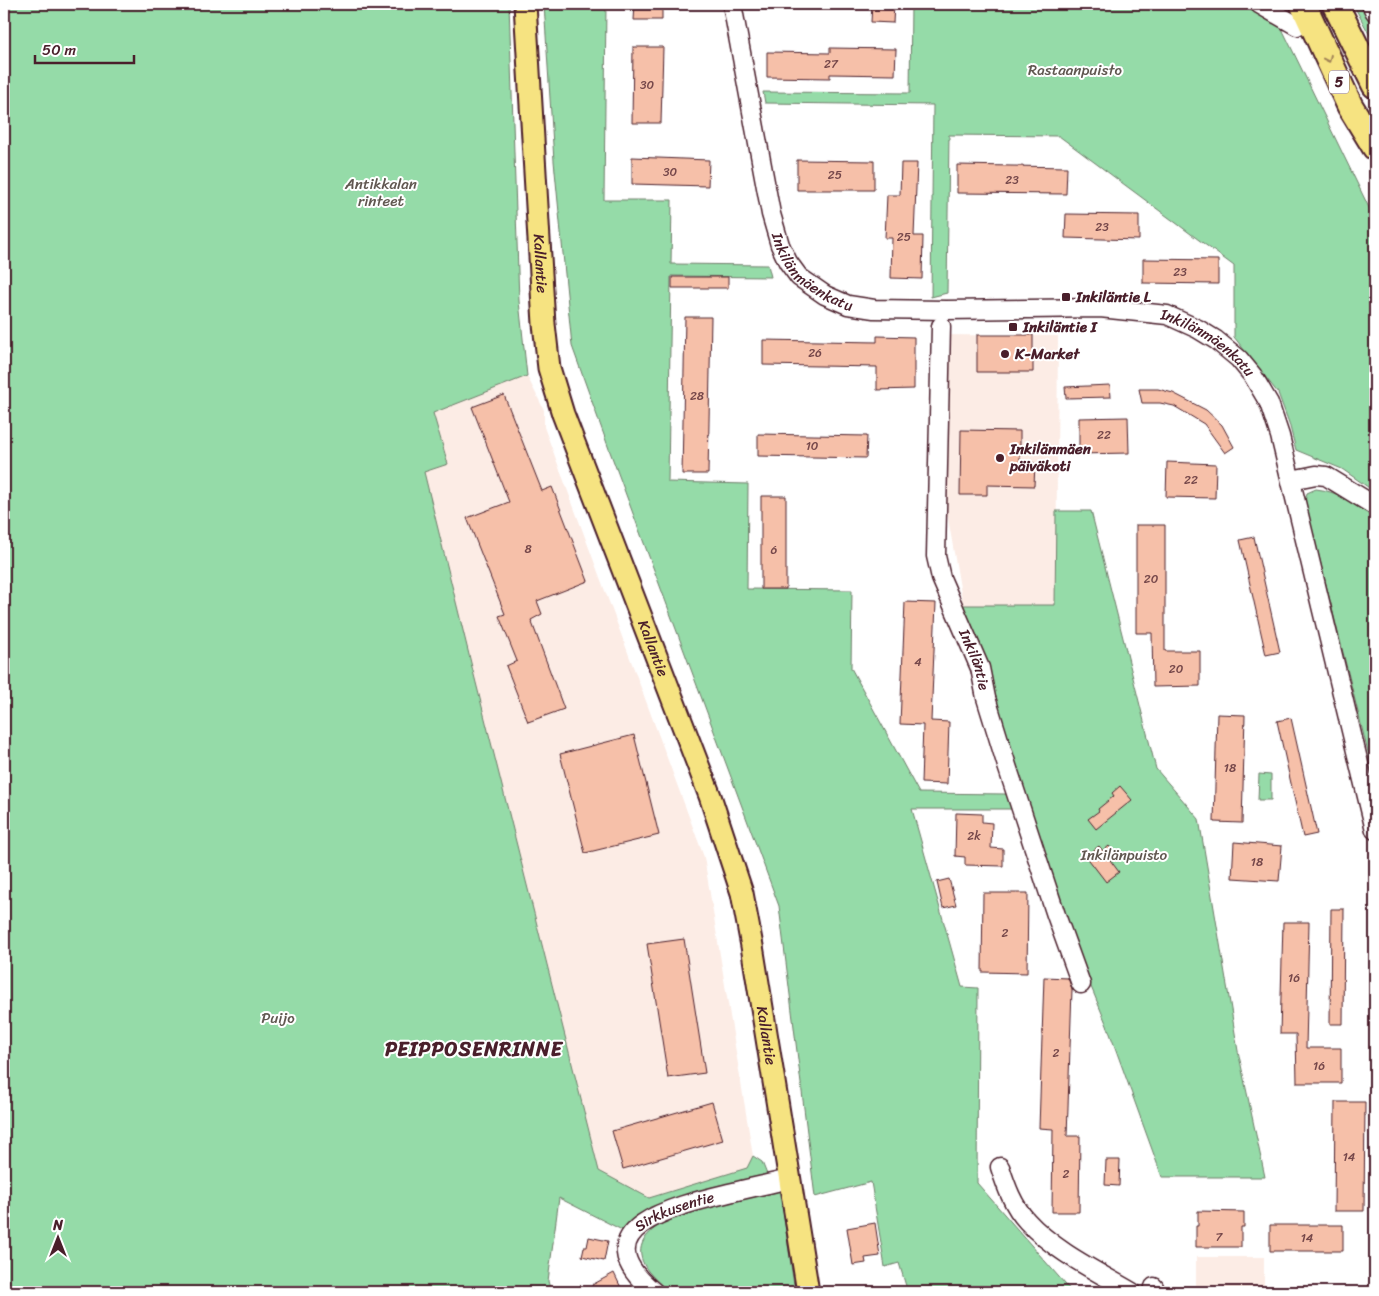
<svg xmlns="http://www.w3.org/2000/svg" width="1379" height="1296" font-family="Sriracha,sans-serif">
	<rect width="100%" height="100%" fill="#fff"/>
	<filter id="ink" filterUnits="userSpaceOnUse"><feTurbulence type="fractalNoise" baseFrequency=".02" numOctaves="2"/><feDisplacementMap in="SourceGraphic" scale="10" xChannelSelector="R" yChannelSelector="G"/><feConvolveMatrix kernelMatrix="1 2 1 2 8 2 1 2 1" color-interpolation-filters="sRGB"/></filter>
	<g filter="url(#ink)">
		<!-- built -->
		<path fill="#fcece5" d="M939 335 1058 336 1056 605H963L947 512 938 403Z
			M527 376 544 410V427L704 857 753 1156 747 1168 649 1198 599 1171 472 667 424 472 448 464 433 413Z
			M1196 1257H1264V1292L1196 1291Z"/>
		<!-- green -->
		<path fill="#95dba8" stroke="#707d6a" d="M4 4H509L519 301 527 376 433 413 448 464 424 472 472 667 599 1171 649 1198 747 1168 753 1156 762 1162 768 1177 689 1195 650 1207 622 1230 559 1198 548 1281 551 1292H4Z
			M544 4H606L604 200H672L671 264 768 265 771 277 671 276 668 482 748 484 747 589 852 590 851 668 919 793 1006 794 1013 809H912L962 987 978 988 977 1183 1072 1292H1007L1006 1290 1002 1292H910L906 1286 899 1263 885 1267 871 1182 815 1197 779 906 609 449 572 346 554 161Z
			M911 4H1270L1375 220V492L1342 469 1296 450 1289 423 1278 393 1234 337V266L1059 136 949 135 947 293 931 297 933 105 765 103 763 92 910 93Z
			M1353 4H1375V45L1374 43Z
			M1316 489C1338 491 1357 505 1375 517V780L1305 501 1307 493Z
			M1056 511H1091L1156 769 1199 819 1238 1051 1265 1177H1162L1108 1028 1043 870 1005 739 977 636 963 605H1055Z
			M1259 774 1271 775V800H1258Z
			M780 1190 795 1292H670C663 1286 654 1279 648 1271 607 1215 750 1196 780 1190Z"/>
		<!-- building -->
		<path fill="#f6c0a9" stroke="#4a1f2b" d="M635 4H662V20H634Z
			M872 4H894L893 23 871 22Z
			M633 47H663L661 123H632Z
			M830 48 896 49 895 75 830 74V78L767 77V52L830 53Z
			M632 157 709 160 708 186 632 184Z
			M797 160 874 161V190H797Z
			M901 163H917L914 236H923L922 279 891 278 892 238H885L887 195H900Z
			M957 165 1067 167 1066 194 957 193Z
			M1066 214 1139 215V240L1065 238Z
			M1143 259 1218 260V284L1143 283Z
			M672 277H728V288H672Z
			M685 317H711L708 474H682Z
			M977 335H1033V372H977Z
			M877 336 914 337V389L877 390V367L763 365V340L877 342Z
			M1110 385 1111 397 1066 398 1065 387Z
			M1139 389H1158L1173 393 1206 410 1222 425 1234 447 1225 453 1204 424 1174 406 1160 403H1142Z
			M504 395 542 491 552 487 588 581 537 601 542 614 531 620 564 709 528 722 506 666 517 661 499 616 505 614 467 518 509 502 472 407Z
			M1128 417 1129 453 1079 454V418Z
			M961 430 1020 431V463H1035L1034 486 987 485V495H960Z
			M758 434 867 436 866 458 758 456Z
			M1167 462 1216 464 1215 498 1166 497Z
			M761 496H786V589H761Z
			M1136 525H1165V651H1200V686L1153 687 1152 633H1136Z
			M1254 537 1280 652 1266 655 1240 540Z
			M905 602 936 603 931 721 949 722 947 784 921 783 923 725 900 724Z
			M1217 714 1245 715 1242 823 1214 822Z
			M1291 718 1317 834 1303 837 1277 721Z
			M634 735 659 835 585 853 560 754Z
			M1120 786 1132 800 1096 829 1088 819 1099 811 1098 809 1114 796 1112 793Z
			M956 813 982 814V822L992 823 991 848 1003 849V866L965 865V857L955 856Z
			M1234 842 1282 846 1279 881 1232 878Z
			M1099 846 1103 851 1109 846 1116 855 1110 860 1119 872 1106 882 1086 856Z
			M949 879 956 905 943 908 937 882Z
			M983 893H1028L1027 973 982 972Z
			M1331 909H1344L1343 1024H1330Z
			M1283 922H1309L1306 1048H1341V1083H1297L1296 1034H1280Z
			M684 939 705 1073 668 1078 647 944Z
			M1044 977 1068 978 1072 989 1067 1136H1080L1079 1212H1052L1053 1129 1039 1128Z
			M712 1102 723 1140 623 1169 612 1131Z
			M1335 1102H1365L1364 1211H1334Z
			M1106 1160H1120L1119 1186 1105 1185Z
			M1198 1211 1244 1212V1227H1241V1247H1196V1226H1198Z
			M875 1223 880 1256 865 1258 866 1263 853 1265 847 1228Z
			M1270 1225H1343V1251H1270Z
			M589 1237 608 1241 604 1261 582 1256 584 1247H587Z
			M614 1273 623 1292H595L592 1285Z"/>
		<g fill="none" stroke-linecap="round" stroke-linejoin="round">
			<!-- minor-tunnel -->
			<path stroke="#dbd2d5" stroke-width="18" stroke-dasharray="18 9" stroke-linecap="butt" d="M1312 32 1375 57"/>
			<!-- minor casing -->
			<g stroke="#4a1f2b" stroke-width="21">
				<g id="minor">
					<path id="s1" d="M732 4 771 214 780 245 788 262 799 277 825 295 848 305 874 309 946 310 1100 308 1167 315 1198 329 1216 340 1239 359 1253 376 1269 403 1280 436 1375 830"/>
					<path d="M1259 4 1297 26"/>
					<path d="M1371 4 1375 12"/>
					<path id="s2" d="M941 326 936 556 941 578 980 668 986 698 1007 766 1056 915 1081 984"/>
					<path d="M1291 480 1316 475 1326 476 1375 506"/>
					<path d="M1000 1167C1006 1186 1013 1206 1027 1221 1054 1251 1098 1272 1132 1292"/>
					<path id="s3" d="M654 1292C576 1228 679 1205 729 1193 749 1188 769 1184 789 1179"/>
					<path d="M1153 1292 1154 1287"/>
				</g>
			</g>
			<!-- major casing -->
			<g stroke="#4a1f2b" stroke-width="25">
				<g id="major">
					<path id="s4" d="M525 4 544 324 549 368 563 414 710 796 742 893 752 946 808 1292"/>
				</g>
			</g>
			<!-- highway casing -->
			<g stroke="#4a1f2b" stroke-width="29">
				<path id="highway" d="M1303 4 1350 106 1375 147
					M1335 4 1375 85"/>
			</g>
			<!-- minor -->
			<use href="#minor" stroke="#fff" stroke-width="18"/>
			<!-- major -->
			<use href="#major" stroke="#f6e381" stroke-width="21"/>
			<!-- highway -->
			<use href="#highway" stroke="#f6e381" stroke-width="25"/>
		</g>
		<!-- one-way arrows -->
		<defs><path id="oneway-chevron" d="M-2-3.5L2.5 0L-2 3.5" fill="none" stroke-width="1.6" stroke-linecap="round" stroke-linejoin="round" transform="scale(1.25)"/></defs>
		<use stroke="#a08156" href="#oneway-chevron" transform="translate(1328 59) rotate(65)"/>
	</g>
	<!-- markers -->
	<g fill="#4a1f2b" stroke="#fff" stroke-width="2">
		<rect x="1061" y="292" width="10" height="10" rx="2.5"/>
		<rect x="1008" y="322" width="10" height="10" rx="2.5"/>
		<circle cx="1005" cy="354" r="5"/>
		<circle cx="1000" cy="458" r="5"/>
	</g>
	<g text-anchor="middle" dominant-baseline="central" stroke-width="4" stroke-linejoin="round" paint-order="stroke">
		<!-- number labels -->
		<g font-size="12" fill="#75474a">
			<text x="831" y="64">27</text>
			<text x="647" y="85">30</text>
			<text x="670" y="172">30</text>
			<text x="835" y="175">25</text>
			<text x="1012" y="180">23</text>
			<text x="1102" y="227">23</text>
			<text x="904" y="237">25</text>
			<text x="1180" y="272">23</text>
			<text x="815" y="353">26</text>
			<text x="697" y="396">28</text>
			<text x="1104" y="435">22</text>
			<text x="812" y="446">10</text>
			<text x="1191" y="480">22</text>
			<text x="528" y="549">8</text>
			<text x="774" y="550">6</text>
			<text x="1151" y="579">20</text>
			<text x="918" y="662">4</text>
			<text x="1176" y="669">20</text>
			<text x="1230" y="768">18</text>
			<text x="974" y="836">2k</text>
			<text x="1257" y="862">18</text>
			<text x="1005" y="933">2</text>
			<text x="1294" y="978">16</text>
			<text x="1056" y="1053">2</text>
			<text x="1319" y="1066">16</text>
			<text x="1349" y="1157">14</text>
			<text x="1066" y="1174">2</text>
			<text x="1219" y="1237">7</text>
			<text x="1307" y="1238">14</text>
		</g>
		<!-- shield labels -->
		<rect fill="#fff" stroke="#80626b" stroke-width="1" x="1329" y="70.5" width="20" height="23" rx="4"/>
		<g font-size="14" font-weight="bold" fill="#4a1f2b">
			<text x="1339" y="82">5</text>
		</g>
		<!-- park labels -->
		<g font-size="15" fill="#605750" stroke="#fff">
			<text x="1075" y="70">Rastaanpuisto</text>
			<text x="381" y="184">Antikkalan<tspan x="381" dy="17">rinteet</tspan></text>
			<text x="1124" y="855">Inkilänpuisto</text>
			<text x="278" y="1018">Puijo</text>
		</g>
		<!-- street labels -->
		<g font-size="15" fill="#4a1f2b" stroke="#fff">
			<text stroke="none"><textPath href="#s4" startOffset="260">Kallantie</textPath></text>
			<text stroke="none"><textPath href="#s1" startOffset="289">Inkilänmäenkatu</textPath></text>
			<text stroke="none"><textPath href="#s1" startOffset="709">Inkilänmäenkatu</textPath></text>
			<text stroke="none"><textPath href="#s4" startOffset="664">Kallantie</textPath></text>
			<text stroke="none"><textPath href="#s2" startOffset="341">Inkiläntie</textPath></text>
			<text stroke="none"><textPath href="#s4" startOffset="1069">Kallantie</textPath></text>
			<text stroke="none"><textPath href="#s3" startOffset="119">Sirkkusentie</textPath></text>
		</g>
		<!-- poi labels -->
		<g font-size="15" font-weight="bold" fill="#4a1f2b" stroke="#fff" text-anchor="start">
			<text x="1076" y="297">Inkiläntie L</text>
			<text x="1023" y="327">Inkiläntie I</text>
			<text x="1015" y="354">K-Market</text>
			<text x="1010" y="449">Inkilänmäen<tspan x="1010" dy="17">päiväkoti</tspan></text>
		</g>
		<!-- district labels -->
		<g font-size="20" font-weight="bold" letter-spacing="1" fill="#4a1f2b" stroke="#fff">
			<text x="474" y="1049">PEIPPOSENRINNE</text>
		</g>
	</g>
	<!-- margin -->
	<rect width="1379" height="1296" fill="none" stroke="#fff" stroke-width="20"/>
	<rect x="10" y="10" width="1359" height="1276" fill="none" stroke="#4a1f2b" stroke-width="2" filter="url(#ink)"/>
	<!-- north arrow -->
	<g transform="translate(58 1238)" stroke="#ffffff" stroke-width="4" paint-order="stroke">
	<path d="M0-4L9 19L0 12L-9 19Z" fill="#4a1f2b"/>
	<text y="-8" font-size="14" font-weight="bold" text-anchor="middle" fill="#4a1f2b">N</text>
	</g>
	<!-- scale -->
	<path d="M35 55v8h99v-8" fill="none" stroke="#4a1f2b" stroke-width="2.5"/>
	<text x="42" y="55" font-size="15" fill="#4a1f2b" stroke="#ffffff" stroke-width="4" paint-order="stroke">50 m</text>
</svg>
